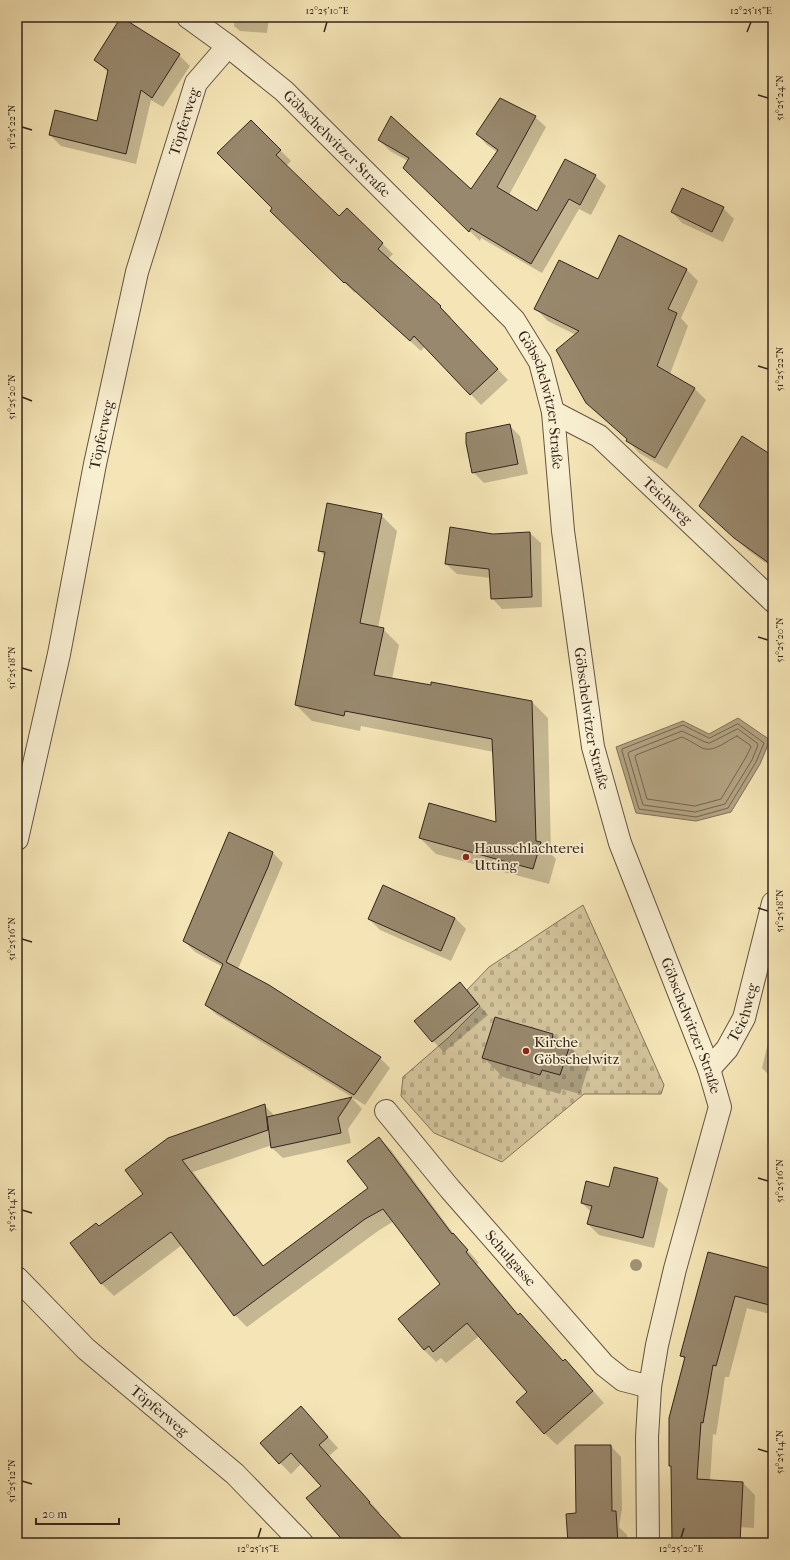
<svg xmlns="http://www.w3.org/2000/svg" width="790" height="1560" font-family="'IM FELL French Canon',serif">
	<defs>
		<pattern id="cemetery-stones" width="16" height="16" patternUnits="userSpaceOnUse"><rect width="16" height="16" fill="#d4c49c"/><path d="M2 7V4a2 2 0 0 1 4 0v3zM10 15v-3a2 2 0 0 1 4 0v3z" fill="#b6a886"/></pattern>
	</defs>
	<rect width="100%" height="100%" fill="#f5e5b6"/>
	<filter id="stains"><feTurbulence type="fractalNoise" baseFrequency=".005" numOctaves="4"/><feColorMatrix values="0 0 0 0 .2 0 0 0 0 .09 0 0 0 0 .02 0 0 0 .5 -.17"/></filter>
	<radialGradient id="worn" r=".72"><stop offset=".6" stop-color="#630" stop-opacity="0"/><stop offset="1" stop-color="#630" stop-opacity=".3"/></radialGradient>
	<!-- cemetery -->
	<path fill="url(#cemetery-stones)" stroke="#84745c" d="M583 905 664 1085 661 1094H584L502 1162 434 1133 401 1096 403 1077 448 1038 480 1006 467 990 489 967Z"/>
	<!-- water -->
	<path fill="#b3a382" stroke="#80705a" d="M738 718 770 740 760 764 731 812 696 821 636 813 616 747 683 721 709 734Z"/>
	<!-- shadow -->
	<path fill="#0003" d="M235 17H269L267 33 240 31 234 26Z
		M179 55 190 66 163 107 151 100 136 164 61 146 50 135 98 122 109 73 95 60Z
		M535 117 546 127 509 195 538 212 595 176 606 186 591 215 579 209 542 273 481 238 480 241 415 178 408 161 390 151 379 140 472 190 497 152 487 145 477 134Z
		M251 121 291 161 286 166 339 218 347 209 393 254 388 259 451 317 450 319 508 380 481 405 425 346 421 351 356 292 355 293 282 222 273 208Z
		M723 208 734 219 723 242 682 223 672 212Z
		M686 269 698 281 681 318 688 326 670 374 694 388 706 400 667 469 639 453 628 440 587 403 576 335 548 321 536 309 598 280Z
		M510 426 520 436 528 474 484 483 473 472Z
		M773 457V568L749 551 700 506Z
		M381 515 397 531 378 628 383 629 399 645 392 679 532 702 548 718 551 854 556 859 549 884 436 854 420 838 497 824 494 752 361 726 360 731 312 721 296 705 325 557 319 550Z
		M530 533 541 543 542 607 502 609 492 598 491 578 457 574 446 564 493 535Z
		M272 852 283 863 238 969 380 1058 390 1068 365 1105 217 1015 206 1005 223 967 195 952 184 941Z
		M383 887 455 918 466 929 451 961 380 930 369 919Z
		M460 984 488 1015 444 1052 433 1041Z
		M773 1022V1079L762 1068Z
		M553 1035 561 1043 569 1046 589 1065 580 1094 562 1089 560 1094 503 1077 483 1057Z
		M352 1098 362 1109 348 1129 351 1143 283 1158 272 1148V1145L193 1172 264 1266 369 1189 379 1138 391 1150 456 1237 479 1263 477 1264 519 1315 520 1314 532 1326 563 1361 565 1360 577 1372 604 1403 557 1445 544 1433 528 1392 479 1336 446 1363 441 1358 436 1362 424 1350 442 1284 394 1221 378 1231 247 1327 235 1315 182 1245 114 1296 102 1284 71 1243 100 1227 144 1194 126 1171 265 1106 275 1116Z
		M657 1179 668 1189 654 1248 599 1235 588 1224 591 1212 582 1203 610 1188Z
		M708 1253 773 1270V1315L747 1308 729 1377H725L716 1435 713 1434 710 1481 743 1483 755 1495 754 1528 685 1524 672 1468 670 1466 685 1360 682 1356Z
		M311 1418 338 1448 329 1456 380 1513 378 1515 405 1543H350L322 1486 302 1463 291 1474 280 1463Z
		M611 1446 621 1457 622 1509 619 1527 627 1535 628 1543H569L577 1514Z"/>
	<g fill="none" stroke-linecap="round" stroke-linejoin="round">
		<!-- shore -->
		<path stroke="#736450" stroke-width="1" d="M738 724 764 743 756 762 728 808 696 817 639 809 622 751V749L683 725 709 738Z
			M738 729 757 743 758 745 752 760 725 804 695 812 643 805 628 754 629 752 682 731 705 742 709 743Z
			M737 736 750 745 751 747 746 757 721 799 695 806 647 799 635 757 636 755 682 737C689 740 695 744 702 748 714 753 726 741 737 736Z"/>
	</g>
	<!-- building -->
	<path fill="#98886d" stroke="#33241d" d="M121 17 180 54 152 98 141 90 126 154 49 135 55 110 97 121 108 70 94 60Z
		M500 98 536 116 497 187 537 211 565 159 596 175 580 205 569 199 531 264 471 228 469 232 403 168 409 158 378 140 391 116 471 189 498 150 476 134Z
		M251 120 281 150 276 155 339 216 347 208 383 243 378 249 441 306 440 307 498 369 470 395 414 336 410 341 345 282 344 283 270 211 272 208 217 153Z
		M682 188 724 207 712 232 671 212Z
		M619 235 687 269 668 309 677 313 657 366 695 388 655 458 626 441 627 439 586 403 556 350 579 331 534 309 559 260 598 279Z
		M510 424 518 464 472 473 466 443V433Z
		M742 436 773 456V566L734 538 699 506Z
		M327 503 382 514 360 623 384 628 374 675 431 685V682L532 701 536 841 541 842 533 869 419 838 429 803 496 822 492 739 345 711 344 716 295 705 325 552 318 551Z
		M450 527 493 534 530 532 532 597 491 599 489 569 445 564Z
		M229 832 273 852 268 867 226 962 269 985 381 1057 354 1095 205 1005 223 964 183 941Z
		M383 885 455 918 441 951 368 919Z
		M460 982 478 1004 432 1042 414 1021Z
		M495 1017 553 1034 552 1040 570 1045 560 1075 542 1070 540 1075 482 1058Z
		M352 1097 338 1118 341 1133 271 1148 267 1117Z
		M265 1104 268 1130 182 1160 263 1266 368 1188 347 1161 379 1137 452 1234 453 1233 468 1250 466 1252 518 1315 520 1313 563 1361 565 1359 593 1391 544 1434 516 1402 527 1392 467 1323 433 1352 429 1346 424 1350 398 1319 440 1284 383 1209 365 1219 234 1316 171 1232 101 1284 70 1243 96 1223 99 1226 143 1194 125 1170 168 1138Z
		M614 1167 658 1178 643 1238 587 1224 592 1206 581 1203 586 1181 609 1187Z
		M708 1252 773 1269V1306L735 1296 716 1366 713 1365 703 1423 701 1422 697 1479 743 1482 740 1543H672L671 1466H669V1418L685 1357 680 1356Z
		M301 1406 328 1437 319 1445 370 1502 369 1503 406 1543H345L306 1498 321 1486 291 1453 279 1464 260 1443Z
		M575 1445H611L612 1511H616L618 1543H568L566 1514 576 1513Z"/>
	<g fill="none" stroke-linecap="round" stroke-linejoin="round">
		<!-- minor casing -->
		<g stroke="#645443" stroke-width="24">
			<g id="minor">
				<path id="s1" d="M188 17 228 46 284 91 514 320 540 362 553 412 563 531 593 747 620 843 709 1069 720 1107 675 1269 657 1345 650 1387 647 1437 648 1543"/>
				<path id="s2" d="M553 412 599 436 773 601"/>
				<path id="s3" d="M17 839 59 654 95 464 137 272 196 83 228 46"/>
				<path id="s4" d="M709 1069 727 1049 744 1018 773 903"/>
				<path id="s5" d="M386 1111 450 1189 604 1365 623 1380 650 1387"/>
				<path id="s6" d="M17 1278 86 1349 235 1474 302 1543"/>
			</g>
		</g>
		<!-- minor -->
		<use href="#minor" stroke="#f8eed0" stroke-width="22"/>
	</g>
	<!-- trees -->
	<circle fill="#a09173" cx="636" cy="1265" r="6"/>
	<!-- ticks -->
	<path fill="none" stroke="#33241d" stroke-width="1.5" d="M324 32 327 22M747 32 751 22M758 95 768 98M22 127 32 130M758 366 768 369M22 397 32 401M758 637 768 640M22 668 32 671M758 908 768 911M22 939 32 942M758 1178 768 1181M22 1210 32 1213M758 1449 768 1452M22 1481 32 1484M258 1538 261 1528M681 1538 684 1528"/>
	<!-- markers -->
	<g fill="#8f2418" stroke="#f8eed0" stroke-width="1.5">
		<circle cx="466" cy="857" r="4"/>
		<circle cx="526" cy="1051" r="4"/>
	</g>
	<g text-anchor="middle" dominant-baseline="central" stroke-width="3.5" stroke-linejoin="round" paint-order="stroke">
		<!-- street labels -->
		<g font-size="15" fill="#33241d" stroke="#f8eed0">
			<text stroke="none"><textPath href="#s3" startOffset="737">Töpferweg</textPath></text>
			<text stroke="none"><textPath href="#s1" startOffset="196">Göbschelwitzer Straße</textPath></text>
			<text stroke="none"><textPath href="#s1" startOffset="532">Göbschelwitzer Straße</textPath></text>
			<text stroke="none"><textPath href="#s3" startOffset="413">Töpferweg</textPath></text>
			<text stroke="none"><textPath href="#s2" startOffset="146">Teichweg</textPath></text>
			<text stroke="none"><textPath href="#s1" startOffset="856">Göbschelwitzer Straße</textPath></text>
			<text stroke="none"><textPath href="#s4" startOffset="67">Teichweg</textPath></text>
			<text stroke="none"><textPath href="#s1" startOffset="1180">Göbschelwitzer Straße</textPath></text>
			<text stroke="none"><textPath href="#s5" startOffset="193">Schulgasse</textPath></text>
			<text stroke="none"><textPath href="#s6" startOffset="195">Töpferweg</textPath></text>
		</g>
		<!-- poi labels -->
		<g font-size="15" fill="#33241d" stroke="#f8eed0" text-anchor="start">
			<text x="474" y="848">Hausschlachterei<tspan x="474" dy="17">Utting</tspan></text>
			<text x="534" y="1042">Kirche<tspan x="534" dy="17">Göbschelwitz</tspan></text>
		</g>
	</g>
	<!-- margin -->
	<rect width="790" height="1560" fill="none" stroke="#f5e5b6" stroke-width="44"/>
	<!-- scale -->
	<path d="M36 1518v6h83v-6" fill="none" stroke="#33241d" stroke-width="2"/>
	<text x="42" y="1518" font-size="12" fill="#33241d" stroke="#f8eed0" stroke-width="3" paint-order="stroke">20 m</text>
	<rect x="22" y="22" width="746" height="1516" fill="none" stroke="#33241d" stroke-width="1.5"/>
	<g font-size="10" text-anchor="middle" fill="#33241d">
		<text x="327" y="14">12°25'10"E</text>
		<text x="751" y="14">12°25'15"E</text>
		<text transform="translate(779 98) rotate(-90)" y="4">51°25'24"N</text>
		<text transform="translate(11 127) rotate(-90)" y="4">51°25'22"N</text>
		<text transform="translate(779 369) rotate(-90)" y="4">51°25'22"N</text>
		<text transform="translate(11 397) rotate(-90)" y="4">51°25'20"N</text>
		<text transform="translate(779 640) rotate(-90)" y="4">51°25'20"N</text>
		<text transform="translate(11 668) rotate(-90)" y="4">51°25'18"N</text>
		<text transform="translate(779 911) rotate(-90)" y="4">51°25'18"N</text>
		<text transform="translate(11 939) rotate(-90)" y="4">51°25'16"N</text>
		<text transform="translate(779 1181) rotate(-90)" y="4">51°25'16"N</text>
		<text transform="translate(11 1210) rotate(-90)" y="4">51°25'14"N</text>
		<text transform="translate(779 1452) rotate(-90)" y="4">51°25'14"N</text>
		<text transform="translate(11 1481) rotate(-90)" y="4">51°25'12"N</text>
		<text x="258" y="1552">12°25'15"E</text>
		<text x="681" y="1552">12°25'20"E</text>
	</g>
	<rect width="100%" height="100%" filter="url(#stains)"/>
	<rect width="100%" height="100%" fill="url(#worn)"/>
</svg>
